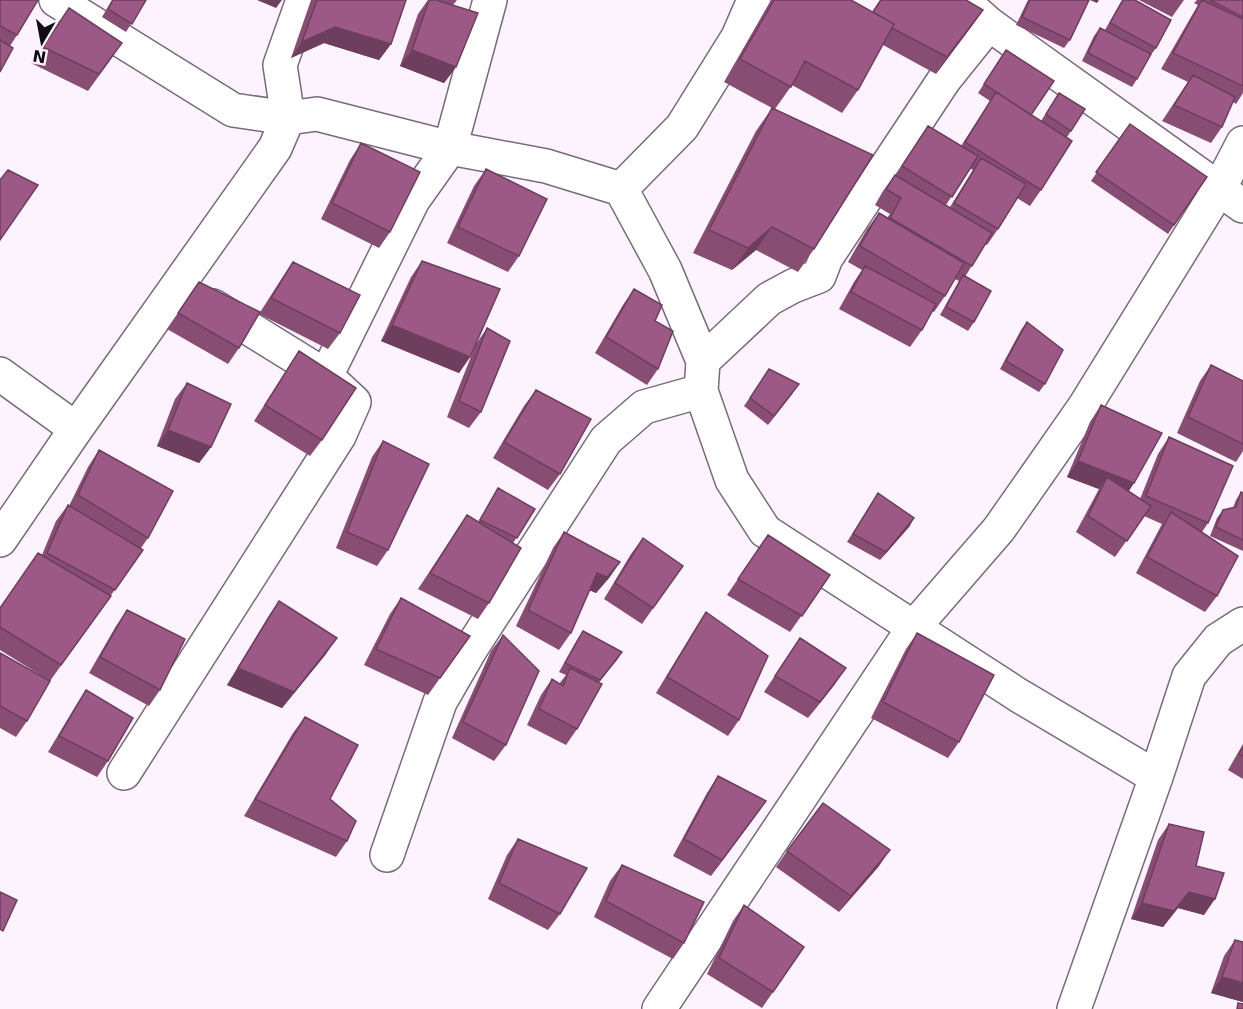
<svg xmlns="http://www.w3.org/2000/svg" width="1243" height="1009" font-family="'DejaVu Sans',sans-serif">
	<rect width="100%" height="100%" fill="#fcf3ff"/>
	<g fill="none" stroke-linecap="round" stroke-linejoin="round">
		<!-- street casing -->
		<g stroke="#786b7c" stroke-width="36">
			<path id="street" d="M56 0 233 110 288 118 280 65 303 0
				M754 0 738 37 682 127 621 189 665 270 703 361 701 391 732 480 765 531 1018 695 1156 777 1074 1009
				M962 0 989 24 1243 206
				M703 361 769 299 793 286 819 276 826 258 944 80 989 24
				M0 374 76 429
				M326 376 413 200 450 148 490 0
				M0 540 76 429 275 148 288 118 317 114 450 148 546 166 621 189
				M124 773 339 436 354 402 326 376 213 306
				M1156 777 1189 676 1218 640 1243 624
				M387 855 440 702 470 650 606 440 644 407 701 391
				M659 1009 914 627 999 529 1085 406 1219 189 1243 143"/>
		</g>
		<!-- street -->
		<use href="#street" stroke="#fff" stroke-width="33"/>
	</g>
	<!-- wall -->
	<path fill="#874d73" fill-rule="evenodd" d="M0 0 17 35 10 46 0 72Z
		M112 0H146L126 32 102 17Z
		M311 0H406L391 44 379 60 324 43 291 58Z
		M428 0H457L453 5 456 67 444 83 400 66 418 14Z
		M771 0H851L872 12 880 0H966L983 10 936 74 883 45 858 90 842 113 792 85 775 109 814 249 798 272 756 250 732 270 693 253 756 131 772 108 724 82Z
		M1028 0H1089L1070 40 1064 48 1016 25Z
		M1122 0H1135L1156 48 1150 56 1137 79 1132 87 1082 61 1094 36 1100 28 1105 30Z
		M1139 0H1184L1172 17Z
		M1197 0H1243V93L1236 104 1233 102 1222 127 1211 143 1162 121 1188 82 1161 69 1191 17 1198 5 1194 3Z
		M69 8 111 59 88 91 31 63Z
		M1006 50 1031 115 1041 121 1059 93 1071 131 1067 137 1041 190 1030 206 1017 198 998 229 987 245 985 244 965 277 974 322 968 331 940 315 959 281 955 279 945 296 934 312 932 311 922 330 910 347 839 309 854 282 862 270 848 262 867 229 879 213 887 218 890 214 875 205 883 191 895 175 928 126 961 146 990 101 978 93ZM970 168 973 170 950 207 946 205Z
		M1130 124 1207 177 1168 234 1091 181Z
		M361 143 390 232 379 248 321 219 350 160Z
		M486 169 519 256 508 272 447 243 474 186Z
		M422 261 470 357 459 373 381 341 411 277Z
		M293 262 340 333 328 349 259 314 282 278Z
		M199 282 239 348 228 364 167 329Z
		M634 289 655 321 658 369 647 385 595 353 623 305Z
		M1027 322 1045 384 1039 392 1000 369 1021 330Z
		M487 328 481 412 469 428 447 417 476 344Z
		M299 351 322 440 310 456 254 421Z
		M1211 365 1243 381V451L1236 462 1177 433 1200 381Z
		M769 369 793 393 768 425 744 406Z
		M187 383 211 447 199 463 157 446 175 399Z
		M536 390 560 474 548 490 493 458 524 406Z
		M1101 405 1134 483 1129 491 1140 499 1158 454 1169 437 1208 523 1202 532 1217 596 1205 612 1136 573 1162 524 1144 516 1115 557 1076 532 1099 489 1067 477 1090 422Z
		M383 441 388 550 377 566 336 548 372 457Z
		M99 450 148 538 141 548 143 550 50 681 0 650V608L42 555 56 521 68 505 69 506 88 467Z
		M498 488 535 509 513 543 489 603 478 619 418 589 467 515 478 522Z
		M1241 492 1243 493V551L1210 536 1217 518 1223 510 1233 508 1236 500Z
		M878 493 914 518 909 527 880 560 847 542Z
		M564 532 620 562 609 578 596 593 590 590 571 633 559 650 516 626 553 548Z
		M768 535 830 575 790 632 727 595Z
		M643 538 683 566 642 624 604 599 631 554Z
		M401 598 470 636 428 695 364 665 390 614Z
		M279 601 326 654 282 708 227 685 268 617Z
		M127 610 160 690 149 706 89 673 116 626Z
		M706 612 739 720 728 736 656 693 695 629Z
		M583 631 622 652 599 682 577 729 566 745 527 725 541 695 552 679 559 684 566 675 559 672 577 640Z
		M917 633 959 742 948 758 871 718 906 649Z
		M503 635 506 745 494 761 452 738 491 651Z
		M800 638 835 684 808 718 764 692Z
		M0 653 27 721 16 737 0 728Z
		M86 690 108 761 97 777 48 752 75 707Z
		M305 717 330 799 347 841 336 857 244 816 293 733Z
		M1243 744V779L1228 770Z
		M718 776 766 801 711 876 673 856 707 793Z
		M1169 824 1196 866 1204 915 1178 908 1163 927 1131 919 1158 840Z
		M518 839 560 914 548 930 488 899 507 855Z
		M787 851 879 866 839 912 776 867Z
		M622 865 684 943 673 959 594 917 610 881Z
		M744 905 804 947 762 1008 707 974 733 921Z
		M1235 940 1243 1002 1211 993 1224 956Z"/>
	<!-- shaded-wall -->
	<path fill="#6e3e5e" d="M257 0H282L276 8Z
		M1090 0H1099L1097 3Z
		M983 10 972 26 936 74 947 57Z
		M335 27 391 44 379 60 324 43 291 58 302 42Z
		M412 50 456 67 444 83 400 66Z
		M772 227 756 250 732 270 748 248Z
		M392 325 470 357 459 373 381 341Z
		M168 430 211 447 199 463 157 446Z
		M1078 461 1134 483 1123 499 1107 477 1099 489 1067 477Z
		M914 518 909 527 880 560 886 552Z
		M620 562 609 578 596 593 586 589 597 573Z
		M337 638 326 654 282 708 227 685 238 668Z
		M622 652 617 660 594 688 600 680Z
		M846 668 835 684 808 718 820 702Z
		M766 801 754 818 711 876 722 860Z
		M890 850 879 866 839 912 851 896Z
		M1189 892 1215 899 1204 915 1178 908 1163 927 1131 919 1142 903Z
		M1222 977 1243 983V1002L1211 993Z"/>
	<!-- building -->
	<path fill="#9d5986" stroke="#6e3e5e" stroke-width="1.5" d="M0 0H38L17 35 0 26Z
		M113 0H146L132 24 108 9Z
		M317 0H406L391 44 335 27 302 42Z
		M429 0H436L478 13 456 67 412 50Z
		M774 0H851L894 24 858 90 805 61 791 87 740 59Z
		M881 0H966L983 10 947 57 892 28 894 24 873 12Z
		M1030 0H1089L1070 40 1022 17Z
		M1123 0H1135L1171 20 1156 48 1110 23Z
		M1202 0 1243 19V86L1173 53Z
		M1210 0H1243V17Z
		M69 8 122 43 99 74 43 47Z
		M1100 28 1151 54 1137 79 1088 53Z
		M0 40 13 48 0 72Z
		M1006 50 1054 81 1031 115 984 84Z
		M1193 75 1235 97 1222 127 1174 105Z
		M996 92 1072 141 1041 190 965 142Z
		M1059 93 1085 109 1071 131 1046 114Z
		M772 108 873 155 814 249 772 227 748 248 709 230Z
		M1130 124 1207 177 1174 225 1096 172Z
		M928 126 978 156 952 197 902 166Z
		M361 143 420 172 390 232 332 203Z
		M981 158 1026 184 998 229 954 203Z
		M486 169 547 199 519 256 458 227Z
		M8 170 38 185 0 240V180Z
		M895 175 992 233 972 266 890 218 901 198 886 189Z
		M879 213 964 263 945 296 860 246Z
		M422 261 500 289 470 357 392 325Z
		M293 262 360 295 340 333 271 298Z
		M865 266 936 304 922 330 851 292Z
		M963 275 991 291 974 322 946 307Z
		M199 282 260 312 239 348 178 313Z
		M634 289 662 305 655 321 673 331 658 369 606 337Z
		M1027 322 1063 350 1045 384 1006 361Z
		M487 328 510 341 481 412 459 401Z
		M299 351 356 388 322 440 265 405Z
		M1211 365 1243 381V444L1188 417Z
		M769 369 799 384 774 416 750 398Z
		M187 383 231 404 211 447 168 430Z
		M536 390 591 419 560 474 504 442Z
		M1101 405 1162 433 1134 483 1078 461Z
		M1169 437 1233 466 1208 523 1146 496Z
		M383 441 429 464 388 550 347 532Z
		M99 450 173 491 148 538 78 495Z
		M1107 477 1151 506 1127 541 1088 516Z
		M498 488 535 509 517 538 480 520Z
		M1241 492 1243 493V540L1216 527 1223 510 1236 507Z
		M878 493 914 518 886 552 853 534Z
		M68 505 143 550 115 590 47 553Z
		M1171 512 1238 556 1217 596 1147 557Z
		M467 515 521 548 489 603 430 573Z
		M564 532 620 562 607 577 597 573 571 633 528 610Z
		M768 535 830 575 802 616 738 579Z
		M643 538 683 566 653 608 615 583Z
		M38 553 111 596 61 665 0 627V608Z
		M401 598 470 636 440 678 376 649Z
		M279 601 337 638 294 692 238 668Z
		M127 610 185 639 160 690 100 657Z
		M706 612 768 656 739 720 667 677Z
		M583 631 622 652 600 680 565 663Z
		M917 633 994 675 959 742 883 702Z
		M503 635 539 671 506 745 463 722Z
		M800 638 846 668 820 702 775 676Z
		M0 653 50 681 27 721 0 706Z
		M570 668 602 684 577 729 539 709 552 679 563 686Z
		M86 690 133 718 108 761 59 736Z
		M305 717 358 745 330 799 356 821 347 841 255 799Z
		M1243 747V756L1239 754Z
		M718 776 766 801 722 860 684 839Z
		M823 803 890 850 851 896 787 851Z
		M1169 824 1204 832 1196 866 1224 873 1215 899 1189 892 1174 911 1142 903Z
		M518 839 587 868 560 914 499 883Z
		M622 865 704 902 684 943 606 901Z
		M0 892 17 900 3 931 0 929Z
		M744 905 804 947 773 992 719 958Z
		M1235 940 1243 942V983L1222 977Z
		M1238 1003 1243 1004V1009H1237Z"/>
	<!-- north arrow -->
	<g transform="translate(42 42) rotate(190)" stroke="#fcf3ff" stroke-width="4.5" paint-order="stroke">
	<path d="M0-4.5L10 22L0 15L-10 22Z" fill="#100b12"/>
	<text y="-9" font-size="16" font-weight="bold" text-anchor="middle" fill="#100b12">N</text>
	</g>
</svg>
